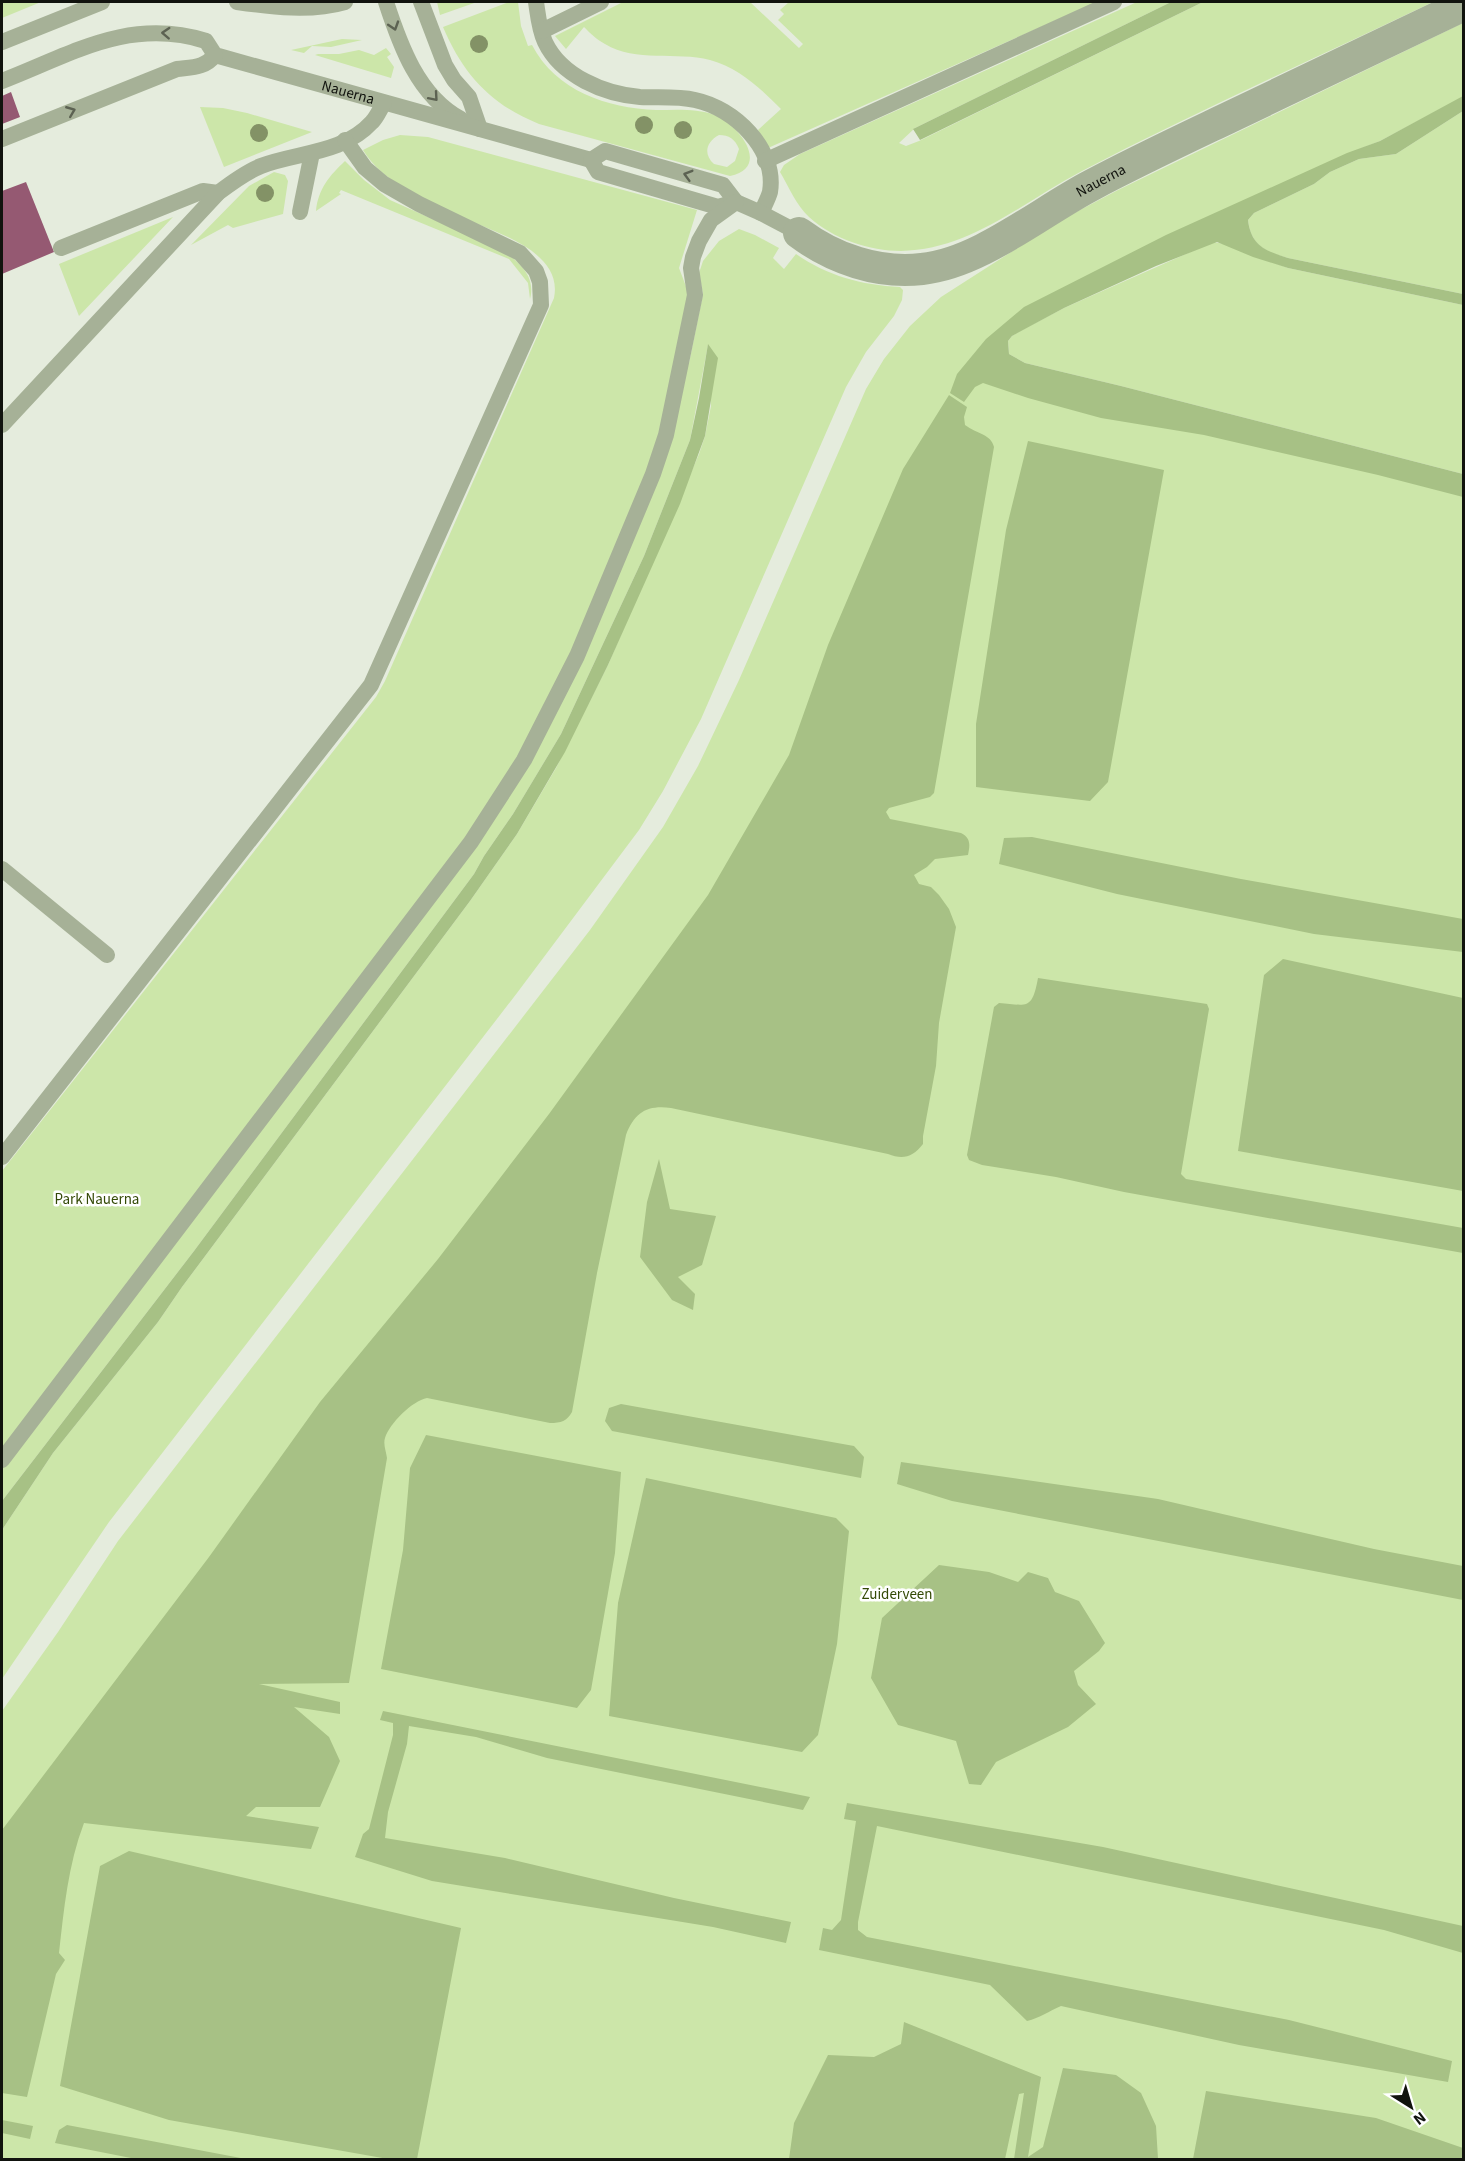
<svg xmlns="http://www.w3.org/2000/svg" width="1465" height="2161" font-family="'Source Sans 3',sans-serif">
	<rect width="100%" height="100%" fill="#e5ecdd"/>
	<!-- green -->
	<path fill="#cce6a9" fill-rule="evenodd" d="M2 2H41L2 18Z
		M437 2H477L440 15Z
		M509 2H518L521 26 528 46 532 45C556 91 607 108 656 110 675 110 696 108 715 115 738 124 772 167 730 176L539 124C491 105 463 74 443 27ZM719 135C729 135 735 139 739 149L735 161 727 167 714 164C703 154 706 142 719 135Z
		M623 2H750L799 48 803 44 778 20 784 14 780 10 789 2H1097L768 148 758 130 781 109C760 88 739 68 710 60 676 51 636 63 605 44 597 40 590 33 584 27L566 49 555 36Z
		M1137 2H1171L915 128 899 143 906 146 919 141 1203 2H1433C1316 58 1197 111 1082 171 1023 202 970 250 901 251 870 251 833 239 809 217 796 205 789 187 780 172L784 165 800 154Z
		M1463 23V97L1380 141 1357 150 1027 313 974 361 1463 491V2159H2V1711L58 1632 118 1541 590 930 663 827 698 766 739 680 866 389 884 359 910 326 941 297 1061 220 1118 190Z
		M342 39 362 40 331 47 312 46 304 53 291 50Z
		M386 48 391 54 387 57 394 67 391 78 315 55 318 54H339L359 50 374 55Z
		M200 107 223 108 247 113 312 132 224 167Z
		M1463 111V294L1288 258C1266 252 1251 246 1248 220L1254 213 1314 184 1330 172 1359 159 1396 154Z
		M400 135 428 137 697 210 679 268 687 289 689 363 703 294 699 273 703 261 719 241 739 229 755 235 779 248 773 258 784 269 796 254C828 276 861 285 900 287L903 290 902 300 894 316 866 352 846 387 701 719 663 791 639 830 517 993 109 1522 2 1679V1530L53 1453 158 1322 182 1287 470 901 517 834 556 768 608 665 699 454 705 436 711 406 708 345 690 440 644 556 561 734 513 814 484 856 474 874 194 1251 2 1501V1171L376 697 385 681 554 298C564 249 489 231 457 215 424 199 382 182 363 150L383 140Z
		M345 161 364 180 390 200 504 251C520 263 536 277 530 299L528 283 509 259 341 190 339 193 341 194 316 211C318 189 330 175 345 161Z
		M274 172 285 175 288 181 283 214 233 228 228 225 191 245 249 186Z
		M173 217 79 316 59 264Z
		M1213 242 1225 244 1288 268 1463 305V474L1121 386 1025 363 1009 354 1008 341 1012 336 1020 331 1064 308Z"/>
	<!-- water -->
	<path fill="#a7c185" d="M1171 2H1203L920 140 913 129Z
		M1463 96V111L1396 154 1359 159 1330 172 1314 184 1254 213 1248 220C1251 246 1266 251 1288 258L1463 294V305L1288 268 1253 257 1217 242 1156 266 1064 308 1012 336 1008 341 1009 354 1025 363 1121 386 1463 474V497L1378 475 1204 435 1101 418 1028 398 983 383 975 387 964 402 950 393 957 374 986 339 1024 307 1166 235 1347 153 1380 141Z
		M708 344 718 358 705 436 680 504 608 665 565 752 517 834 470 901 182 1287 158 1322 53 1453 2 1530V1501L194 1251 474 874 484 856 513 814 561 734 644 556 690 440 699 398Z
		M949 395 967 407 964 417 965 425C977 434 991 434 994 447L934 793 930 797 889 808 886 812 890 819 961 833C971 838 970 845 968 855L935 859 927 867 914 875 919 884 931 887 939 895 949 909 956 927 939 1023 936 1066 923 1136V1144C913 1157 903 1160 888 1154L671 1108C647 1105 635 1112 626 1135L597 1273 572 1412C567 1421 561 1423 550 1423L427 1398C412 1401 390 1423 385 1438 383 1444 386 1451 387 1458L349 1683 259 1684 340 1702V1714L294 1707 329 1737 340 1761 320 1807H256L246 1816 319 1827 311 1849 84 1823C68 1865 64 1909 59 1953L65 1960 56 1974 27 2097 2 2093V1830L209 1557 320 1402 438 1259 549 1114 708 895 789 755 828 645 903 469Z
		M1028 441 1164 470 1108 782 1090 801 976 787V724L1006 530Z
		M1032 837 1241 879 1463 919V952L1314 934 1117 894 999 864 1004 838Z
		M1283 959 1463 998V1191L1238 1151 1264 975Z
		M1038 978 1207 1004 1209 1009 1181 1174 1186 1179 1463 1228V1253L1124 1192 1056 1177 982 1165 969 1160 967 1155 994 1007 999 1003C1027 1005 1032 1011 1038 978Z
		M659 1159 670 1209 716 1216 702 1265 678 1277 695 1294 693 1310 672 1300 640 1257 647 1202Z
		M621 1404 854 1446 864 1457 861 1478 612 1431 605 1421 609 1408Z
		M426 1435 621 1472 615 1553 591 1690 577 1708 381 1669 403 1550 410 1468Z
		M901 1462 1158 1499 1374 1549 1463 1566V1600L952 1501 897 1484Z
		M646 1478 836 1518 849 1531 837 1644 818 1735 802 1752 609 1716 618 1603Z
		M939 1565 989 1572 1018 1582 1028 1572 1048 1578 1055 1592 1079 1601 1105 1643 1099 1651 1074 1671 1078 1685 1096 1704 1068 1727 996 1762 981 1785 969 1784 956 1741 898 1725 871 1678 882 1618Z
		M383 1711 810 1797 803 1810 547 1758 476 1737 409 1726 407 1744 388 1812 385 1838 505 1858 674 1898 791 1922 786 1943 713 1927 432 1881 355 1857 363 1834 369 1829 393 1735V1723L380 1720Z
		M847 1803 1103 1847 1463 1926V1953L1384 1930 877 1826 858 1922V1930L867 1937 1289 2020 1452 2061 1448 2082 1239 2045 1061 2006C1049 2011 1040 2018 1027 2021L990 1985 819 1950 823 1928 832 1930 841 1920 856 1821 844 1819Z
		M129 1851 461 1928 417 2159H388L169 2120 60 2086 100 1866Z
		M904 2022 1041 2077 1028 2157 1043 2147 1063 2068 1116 2075 1141 2093 1156 2126 1158 2159H1014L1024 2093 1019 2094 1005 2159H789L794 2123 828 2055 874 2057 901 2044Z
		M1206 2091 1376 2118 1463 2148V2159H1193Z
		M2 2120 33 2126 30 2139 2 2133Z
		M67 2125 246 2159H136L55 2143 59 2130Z"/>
	<!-- building -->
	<path fill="#955972" d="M11 92 20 117 2 124V96Z
		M26 182 54 252 2 274V191Z"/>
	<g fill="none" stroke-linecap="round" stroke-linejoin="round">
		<!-- lane -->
		<g stroke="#a6b197" stroke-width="16">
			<path d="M237 2C272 7 311 12 345 2"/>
			<path d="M386 2C400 45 418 96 461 119"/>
			<path d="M421 2 445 65 454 80 469 97 480 129"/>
			<path d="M536 2C538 15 539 29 545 42 561 76 604 94 640 97 658 98 677 96 695 100 734 108 777 149 770 192 768 199 764 206 761 213"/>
			<path d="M542 31 601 2"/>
			<path d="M2 42 102 2"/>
			<path id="s1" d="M2 81C72 54 129 17 206 41L215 55 591 160"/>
			<path d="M2 139 177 69C192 67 205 68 215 55"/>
			<path d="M591 160 605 151 723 185 736 202"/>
			<path d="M591 160 598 172 718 207 732 203"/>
			<path d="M765 161 1114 2"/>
			<path d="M736 202 761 213 799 233"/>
			<path d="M300 212 312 153"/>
			<path d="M61 248 203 191 218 193"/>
			<path d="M2 425 218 193C231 183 246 172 261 166 298 152 343 154 372 122 377 117 380 109 384 103"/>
			<path d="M2 869 107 955"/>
			<path d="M2 1157 371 685 541 305 540 282 536 271 520 253 419 204 384 184 365 168 345 140"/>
			<path d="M2 1460 471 842 524 760 577 656 653 474 666 435 695 295 691 268 693 257 699 241 711 220 736 202"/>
		</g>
		<!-- street -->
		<path stroke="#a6b197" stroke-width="32" id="s2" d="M799 233C834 259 878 274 922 269 980 263 1040 212 1092 185 1137 161 1184 139 1230 117 1308 80 1386 43 1464 5"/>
	</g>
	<!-- trees -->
	<g fill="#839266">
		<circle cx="479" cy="44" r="9"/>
		<circle cx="644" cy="125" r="9"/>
		<circle cx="683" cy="130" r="9"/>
		<circle cx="259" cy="133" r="9"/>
		<circle cx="265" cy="193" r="9"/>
	</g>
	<!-- one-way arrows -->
	<defs><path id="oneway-chevron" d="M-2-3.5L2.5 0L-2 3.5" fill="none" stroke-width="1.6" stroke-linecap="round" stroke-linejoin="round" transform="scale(1.5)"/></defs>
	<g stroke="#5c6252">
		<use href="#oneway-chevron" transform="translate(394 26) rotate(72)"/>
		<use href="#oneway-chevron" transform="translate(166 33) rotate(-177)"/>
		<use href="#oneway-chevron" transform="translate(434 97) rotate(49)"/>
		<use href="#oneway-chevron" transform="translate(71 111) rotate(-22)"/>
		<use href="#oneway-chevron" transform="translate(688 175) rotate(-164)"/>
	</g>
	<g text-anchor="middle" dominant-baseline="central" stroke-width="5" stroke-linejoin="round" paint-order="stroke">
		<!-- street labels -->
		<g font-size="15" fill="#11130e" stroke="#fff">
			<text stroke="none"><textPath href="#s1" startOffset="368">Nauerna</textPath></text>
			<text stroke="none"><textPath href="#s2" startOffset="332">Nauerna</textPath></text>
		</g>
		<!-- park labels -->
		<g font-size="15" fill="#334905" stroke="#fff">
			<text x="97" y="1199">Park Nauerna</text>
			<text x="897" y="1594">Zuiderveen</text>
		</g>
	</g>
	<!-- border -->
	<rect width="1465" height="2161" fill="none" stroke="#11130e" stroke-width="6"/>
	<!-- north arrow -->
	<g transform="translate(1411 2107) rotate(143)" stroke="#ffffff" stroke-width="4.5" paint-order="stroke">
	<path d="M0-4.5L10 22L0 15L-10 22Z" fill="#11130e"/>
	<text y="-9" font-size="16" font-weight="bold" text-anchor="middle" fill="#11130e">N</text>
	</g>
</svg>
